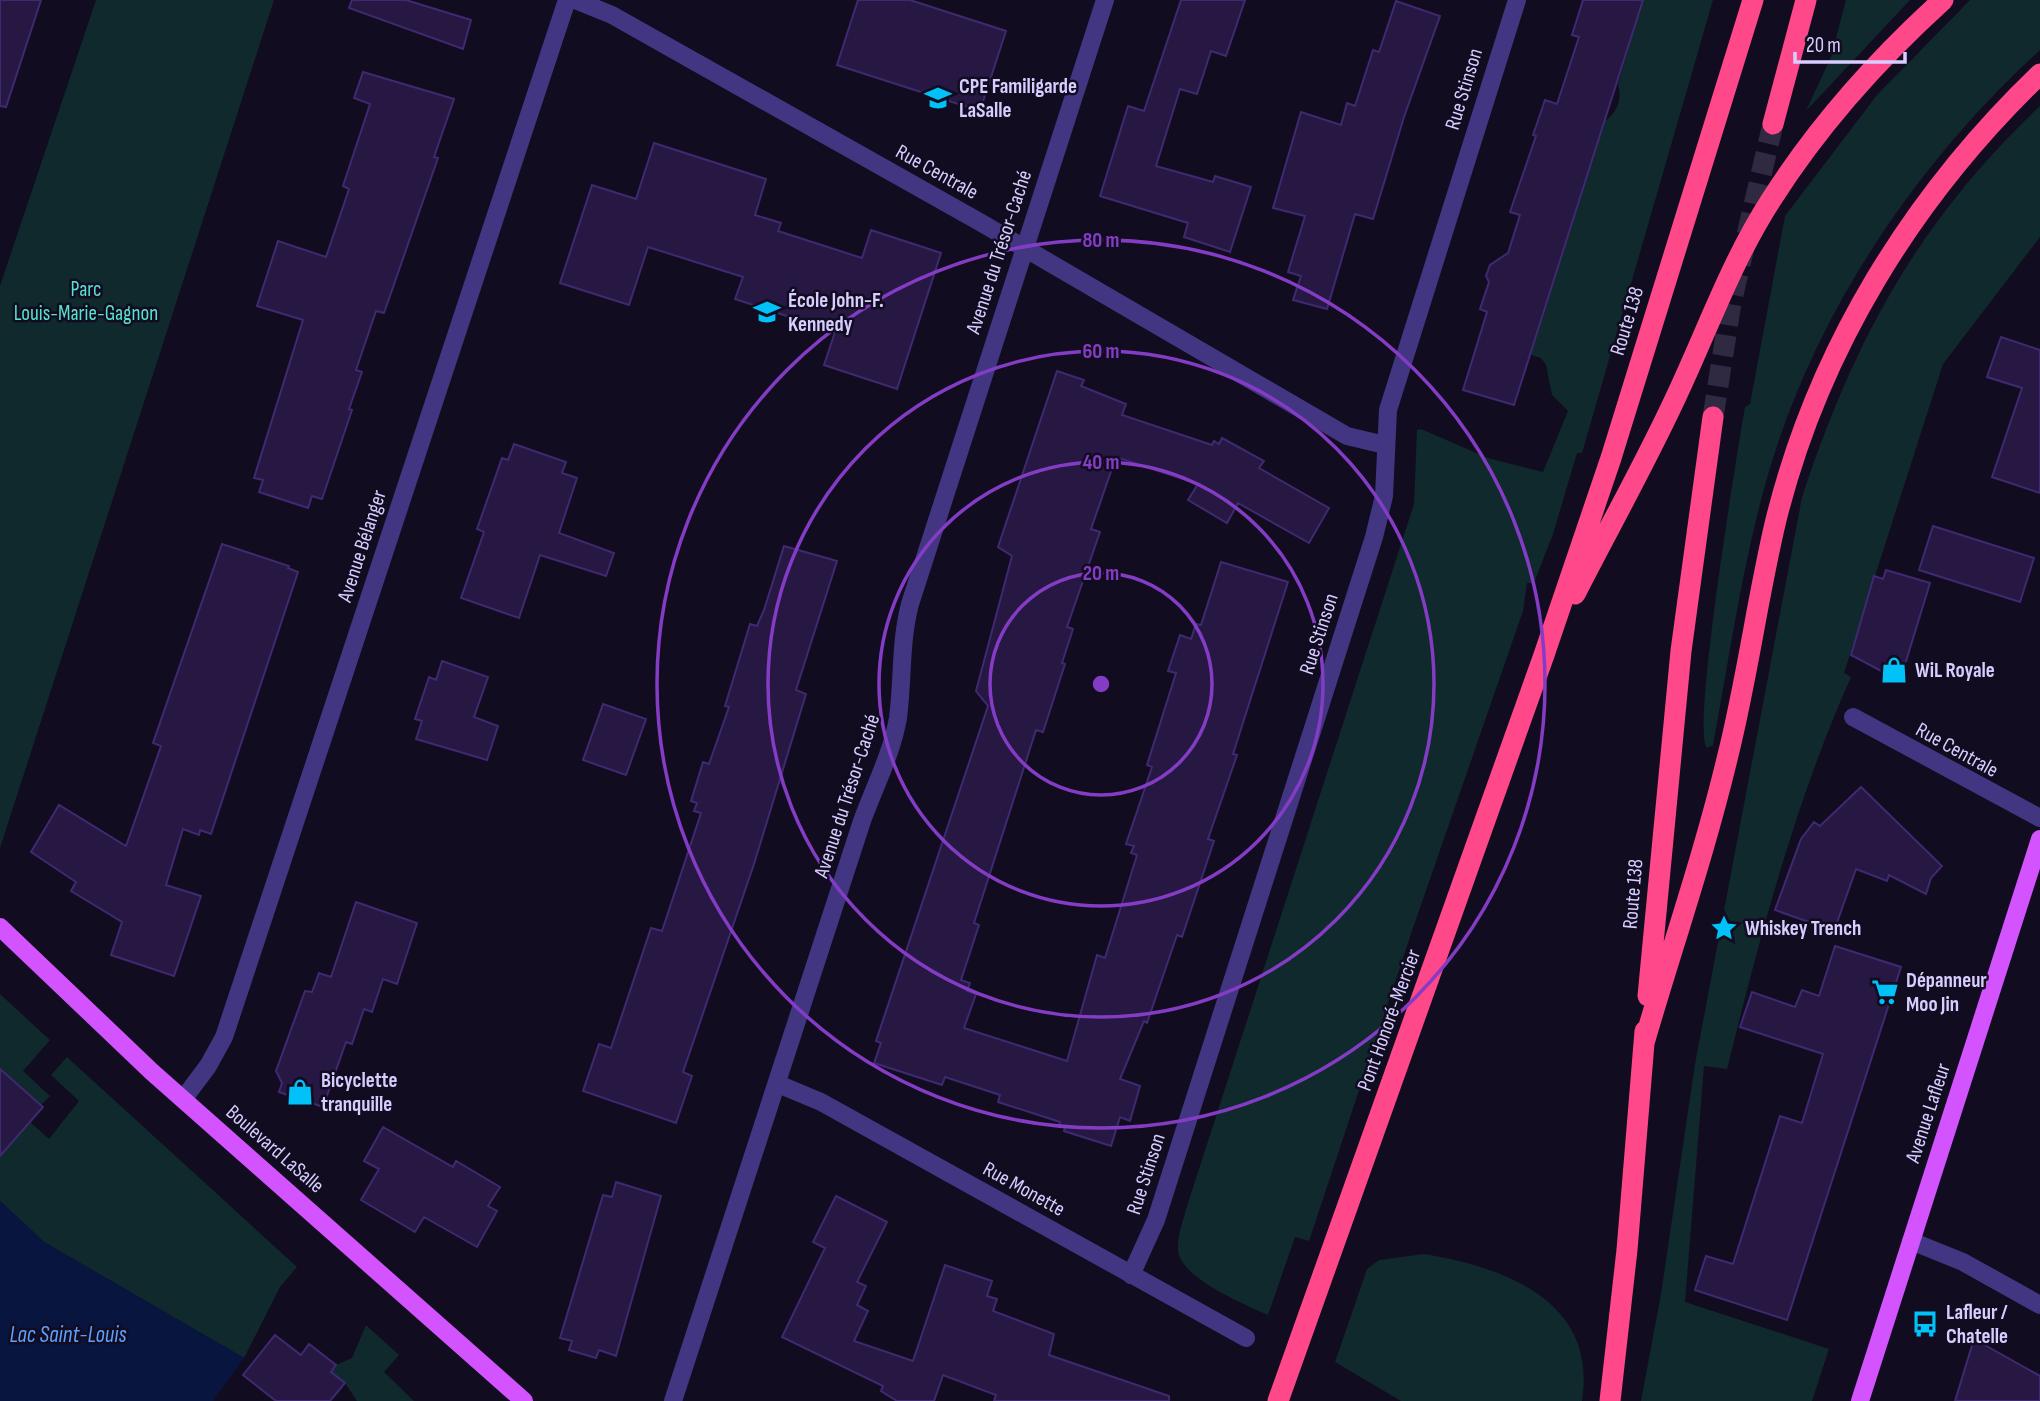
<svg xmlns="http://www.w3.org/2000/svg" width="2040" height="1401" font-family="'Sofia Sans Condensed',sans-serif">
	<rect width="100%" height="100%" fill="#120c21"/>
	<!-- green -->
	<path fill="#0f292c" d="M96 0H274L0 848V286Z
		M1643 0H1713L1582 453H1577L1553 534 1534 583H1527L1523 611 1413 928 1309 1241 1295 1237 1268 1315C1244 1304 1182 1279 1178 1251 1177 1235 1184 1218 1188 1203L1414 504 1417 430 1421 429 1488 458 1543 472 1568 411 1552 395 1546 365 1541 358 1496 344 1500 328 1536 339 1605 121C1618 112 1622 98 1618 84Z
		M1846 0H1910L1806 111 1831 57Z
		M1970 0H2040V50C1912 167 1809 322 1764 489 1741 573 1729 660 1713 745L1707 748C1691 732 1738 448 1745 407L1750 404 1785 216 1877 95Z
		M2040 106V237L1943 364 1844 673 1851 677C1795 802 1760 937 1727 1069L1704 1066 1685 1302 1829 1349 1812 1401H1641L1661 1294 1695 1064 1802 497C1854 340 1919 220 2040 106Z
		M0 994 50 1040 23 1071 50 1096 41 1105 12 1080 0 1093Z
		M67 1057 297 1267 280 1287 244 1358 44 1242 0 1201V1149L3 1152 30 1122 49 1139 79 1101 51 1075Z
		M1424 1254C1504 1267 1598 1301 1582 1401H1401L1335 1362 1367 1269 1379 1260Z
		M366 1325 399 1355 384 1372 414 1401H357L345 1383 331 1372 336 1365 352 1358Z"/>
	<!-- water -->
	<path fill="#08153f" d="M0 1201 44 1242 244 1358 213 1401H0Z"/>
	<!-- building -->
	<path fill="#261843" stroke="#3f2970" stroke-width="2" d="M0 0H41L6 107 0 106Z
		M352 0H406L471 20 463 49 349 8Z
		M858 0H910L1006 31 980 111 837 65Z
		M1181 0H1245L1226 56 1211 51 1197 94 1180 89 1156 166 1213 182 1215 176 1251 187 1230 252 1184 237 1188 223 1100 196 1128 106 1144 111Z
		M1583 0H1643L1514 405 1463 390 1487 312 1480 309 1489 282 1486 276 1490 265 1508 253 1520 215 1510 212 1536 136 1533 135 1545 100 1557 104 1579 37 1572 35Z
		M1396 1 1440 16 1404 117 1373 219 1355 214 1327 309 1293 300 1301 276 1288 272 1305 216 1273 208 1301 112 1341 125 1347 103 1355 106 1373 50 1379 52Z
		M363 72 454 99 434 157 438 158 384 313 376 311 356 370 362 372 349 409 352 410 322 499 312 496 308 508 259 492 263 480 254 478 303 320 257 306 278 241 326 257 349 189 343 186 370 104 354 98Z
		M654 143 766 179 755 215 781 223 778 231 862 258 871 230 941 253 897 389 824 365 835 332 735 299 743 277 648 247 629 305 560 283 592 185 636 199Z
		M2001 337 2040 350V493L1992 477 2022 388 1987 377Z
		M1057 371 1084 380 1081 386 1126 404 1122 415 1212 445 1214 441 1219 444 1222 438 1264 461 1259 468 1329 508 1309 543 1238 503 1227 523 1188 500 1198 484 1116 457 1091 529 1100 532 1067 627 1073 629 1062 663 1065 664 1043 732 1036 730 974 923 979 925 961 980 970 983 967 991 976 994 964 1028 1067 1061 1097 955 1105 958 1137 855 1131 853 1134 846 1126 844 1152 767 1147 765 1176 673 1168 671 1180 635 1191 639 1196 624 1201 625 1221 562 1288 582 1233 754 1237 755 1208 839 1214 841 1182 937 1177 935 1147 1023 1144 1021 1120 1079 1140 1086 1130 1121 1120 1117 1111 1146 1064 1131 1065 1127 1059 1125 1060 1122 998 1102 1000 1095 945 1077 942 1085 874 1063 881 1043 876 1041 988 706 976 691 1012 556 998 547Z
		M514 444 566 462 562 473 577 478 559 533 614 553 606 576 540 555 519 618 461 598 484 532 477 529 502 458 508 460Z
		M1933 526 2034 558 2020 602 1919 570Z
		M222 544 289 566 288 568 298 572 211 834 200 830 199 835 183 829 166 885 201 896 174 976 111 955 122 922 71 891 76 882 31 852 59 805 126 846 161 746 153 743Z
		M784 546 837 561 796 690 806 694 754 864 683 1072 692 1076 676 1123 583 1091 599 1044 611 1048 651 928 662 931 701 813 694 811 697 803 691 801 703 762 709 764 729 707 725 706 750 624 757 626 764 610Z
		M1886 570 1930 583 1900 681 1851 655 1874 576 1883 579Z
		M442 661 488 677 474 717 498 726 487 760 416 739 422 721 415 719 429 677 436 680Z
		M603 704 646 719 626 775 583 760Z
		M1861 787 1942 866 1931 878 1926 894 1889 875 1887 881 1856 869 1834 931 1775 910 1801 839 1814 822 1820 826Z
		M356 902 417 923 397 984 383 979 372 1012 364 1009 352 1044 346 1042 323 1107 279 1092 282 1083 276 1071 305 991 312 992 319 973 331 977Z
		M1835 946 1901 967 1787 1320 1695 1290 1706 1256 1733 1264 1780 1116 1802 1123 1823 1054 1740 1027 1752 992 1795 1007 1802 990 1819 996Z
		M0 1069 43 1107 0 1156Z
		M383 1127 453 1167 456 1161 500 1187 488 1206 497 1211 477 1247 424 1217 415 1232 361 1200 379 1169 364 1161Z
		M616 1182 661 1196 616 1356 599 1350 596 1358 569 1350 572 1341 560 1338 603 1195 612 1197Z
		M836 1196 887 1222 857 1282 866 1286 857 1305 868 1311 854 1341 913 1361 945 1265 992 1281 987 1296 997 1299 993 1311 1054 1334 1049 1355 1169 1396V1401H994L996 1395 943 1375 934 1401H897L881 1391 883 1386 782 1337 825 1248 813 1242Z
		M275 1335 301 1355 309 1344 336 1365 331 1372 345 1383 330 1401H276L243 1375Z
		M1974 1339 2040 1376V1401H1955Z"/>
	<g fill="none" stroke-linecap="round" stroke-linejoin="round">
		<!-- highway-tunnel -->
		<path stroke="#302942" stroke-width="21" stroke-dasharray="21 10" stroke-linecap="butt" d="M1713 417 1731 303 1773 124"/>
		<!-- minor -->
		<path stroke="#423682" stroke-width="18" d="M575 0 612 15 978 221 1347 436 1385 445
			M1853 717 2040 818
			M778 1084 821 1102 1246 1338
			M184 1098 208 1066 224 1037 567 0
			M1911 1241 1963 1262 2040 1305
			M1131 1275 1156 1220 1374 537 1384 496 1388 410 1517 0
			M673 1401 862 821C874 788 892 753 898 718 903 680 900 642 910 604L1105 0"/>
		<!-- major -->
		<path stroke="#d354ff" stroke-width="18" d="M0 927 152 1072 524 1401
			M1860 1401 2040 839"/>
		<!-- highway -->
		<path stroke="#ff488a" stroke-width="21" d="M1773 124 1806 0
			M1575 594C1610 525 1649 457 1681 386 1710 323 1733 259 1771 200 1818 126 1878 59 1943 0
			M1648 996 1681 651 1713 417
			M1644 1043C1672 947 1705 852 1728 755 1747 679 1757 601 1775 524 1817 351 1912 197 2040 74
			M1278 1401 1544 655 1611 458 1753 0
			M1610 1401 1627 1250 1645 1031"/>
	</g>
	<!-- distance rings -->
	<g fill="none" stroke="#843cc5" stroke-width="3.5">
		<circle cx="1101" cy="684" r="111"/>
		<circle cx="1101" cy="684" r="222"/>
		<circle cx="1101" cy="684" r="333"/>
		<circle cx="1101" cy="684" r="444"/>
	</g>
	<!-- icons -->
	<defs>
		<g id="school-bare" transform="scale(2.1)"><path d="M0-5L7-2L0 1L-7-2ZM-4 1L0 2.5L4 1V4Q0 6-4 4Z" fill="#00c2f8" stroke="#120c21" stroke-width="2.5" paint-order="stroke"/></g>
		<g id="shop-bare" transform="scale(2.1)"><path d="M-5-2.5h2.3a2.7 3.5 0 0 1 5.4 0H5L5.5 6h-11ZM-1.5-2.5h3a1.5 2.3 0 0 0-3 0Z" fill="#00c2f8" stroke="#120c21" stroke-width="2.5" paint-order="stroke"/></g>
		<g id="sight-bare" transform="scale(2.1)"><path d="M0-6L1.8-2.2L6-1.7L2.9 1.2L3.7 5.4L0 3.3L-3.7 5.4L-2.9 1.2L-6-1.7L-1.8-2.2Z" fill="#00c2f8" stroke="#120c21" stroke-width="2.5" paint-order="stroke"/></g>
		<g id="supermarket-bare" transform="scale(2.1)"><path d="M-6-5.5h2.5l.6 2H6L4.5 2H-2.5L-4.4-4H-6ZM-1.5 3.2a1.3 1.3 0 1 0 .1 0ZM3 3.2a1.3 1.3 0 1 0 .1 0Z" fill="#00c2f8" stroke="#120c21" stroke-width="2.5" paint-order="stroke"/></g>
		<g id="bus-bare" transform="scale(2.1)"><path d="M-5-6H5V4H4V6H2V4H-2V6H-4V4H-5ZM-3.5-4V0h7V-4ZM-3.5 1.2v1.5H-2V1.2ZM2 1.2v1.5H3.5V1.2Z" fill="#00c2f8" stroke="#120c21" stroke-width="2.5" paint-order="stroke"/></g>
	</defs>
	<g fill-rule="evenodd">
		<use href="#school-bare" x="938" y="98"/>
		<use href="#school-bare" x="767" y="312"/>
		<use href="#shop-bare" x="1894" y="670"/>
		<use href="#sight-bare" x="1724" y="928"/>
		<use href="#supermarket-bare" x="1885" y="992"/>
		<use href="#shop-bare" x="300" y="1092"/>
		<use href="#bus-bare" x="1925" y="1324"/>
	</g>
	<g text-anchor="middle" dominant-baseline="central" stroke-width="5" stroke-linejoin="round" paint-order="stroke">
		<!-- poi labels -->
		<g font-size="21" font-weight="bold" fill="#d8cdff" stroke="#120c21" text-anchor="start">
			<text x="959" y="86">CPE Familigarde<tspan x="959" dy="24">LaSalle</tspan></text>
			<text x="788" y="300">École John-F.<tspan x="788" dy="24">Kennedy</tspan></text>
			<text x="1915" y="670">WiL Royale</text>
			<text x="1745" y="928">Whiskey Trench</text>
			<text x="1906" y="980">Dépanneur<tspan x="1906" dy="24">Moo Jin</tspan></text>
			<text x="321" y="1080">Bicyclette<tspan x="321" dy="24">tranquille</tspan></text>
			<text x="1946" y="1312">Lafleur /<tspan x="1946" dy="24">Chatelle</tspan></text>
		</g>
		<!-- street labels -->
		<g font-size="21" fill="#d8cdff" stroke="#120c21">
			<text transform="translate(1464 89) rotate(-73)">Rue Stinson</text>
			<text transform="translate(937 172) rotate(29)">Rue Centrale</text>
			<text transform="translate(999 252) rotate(-72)">Avenue du Trésor-Caché</text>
			<text transform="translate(1627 321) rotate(-73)">Route 138</text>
			<text transform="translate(362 546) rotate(-72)">Avenue Bélanger</text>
			<text transform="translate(1319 634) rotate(-72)">Rue Stinson</text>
			<text transform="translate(1957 750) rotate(29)">Rue Centrale</text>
			<text transform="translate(847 796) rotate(-72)">Avenue du Trésor-Caché</text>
			<text transform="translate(1633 894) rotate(-85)">Route 138</text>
			<text transform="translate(1389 1020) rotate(-70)">Pont Honoré-Mercier</text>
			<text transform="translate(1928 1113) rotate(-72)">Avenue Lafleur</text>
			<text transform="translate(275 1149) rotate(41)">Boulevard LaSalle</text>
			<text transform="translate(1146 1174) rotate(-72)">Rue Stinson</text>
			<text transform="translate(1024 1189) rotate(29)">Rue Monette</text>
		</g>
		<!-- park labels -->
		<g font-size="21" fill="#55e3d0" stroke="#120c21">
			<text x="86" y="289">Parc<tspan x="86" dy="24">Louis-Marie-Gagnon</tspan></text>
		</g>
		<!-- water labels -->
		<g font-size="23" font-style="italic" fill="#5ba0ff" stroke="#120c21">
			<text x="68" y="1335">Lac Saint-Louis</text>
		</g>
	</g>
	<circle cx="1101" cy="684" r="10" fill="#843cc5" stroke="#120c21" stroke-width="3.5"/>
	<g font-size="21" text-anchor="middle" font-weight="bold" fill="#843cc5" stroke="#120c21" stroke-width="5" stroke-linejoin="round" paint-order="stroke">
		<text x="1101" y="247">80 m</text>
		<text x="1101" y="358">60 m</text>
		<text x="1101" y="469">40 m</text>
		<text x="1101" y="580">20 m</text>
	</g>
	<!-- scale -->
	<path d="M1795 52v10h110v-10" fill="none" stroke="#d8cdff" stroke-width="3.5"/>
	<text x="1806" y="52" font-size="21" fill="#d8cdff" stroke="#120c21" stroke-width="5" paint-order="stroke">20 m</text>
</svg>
